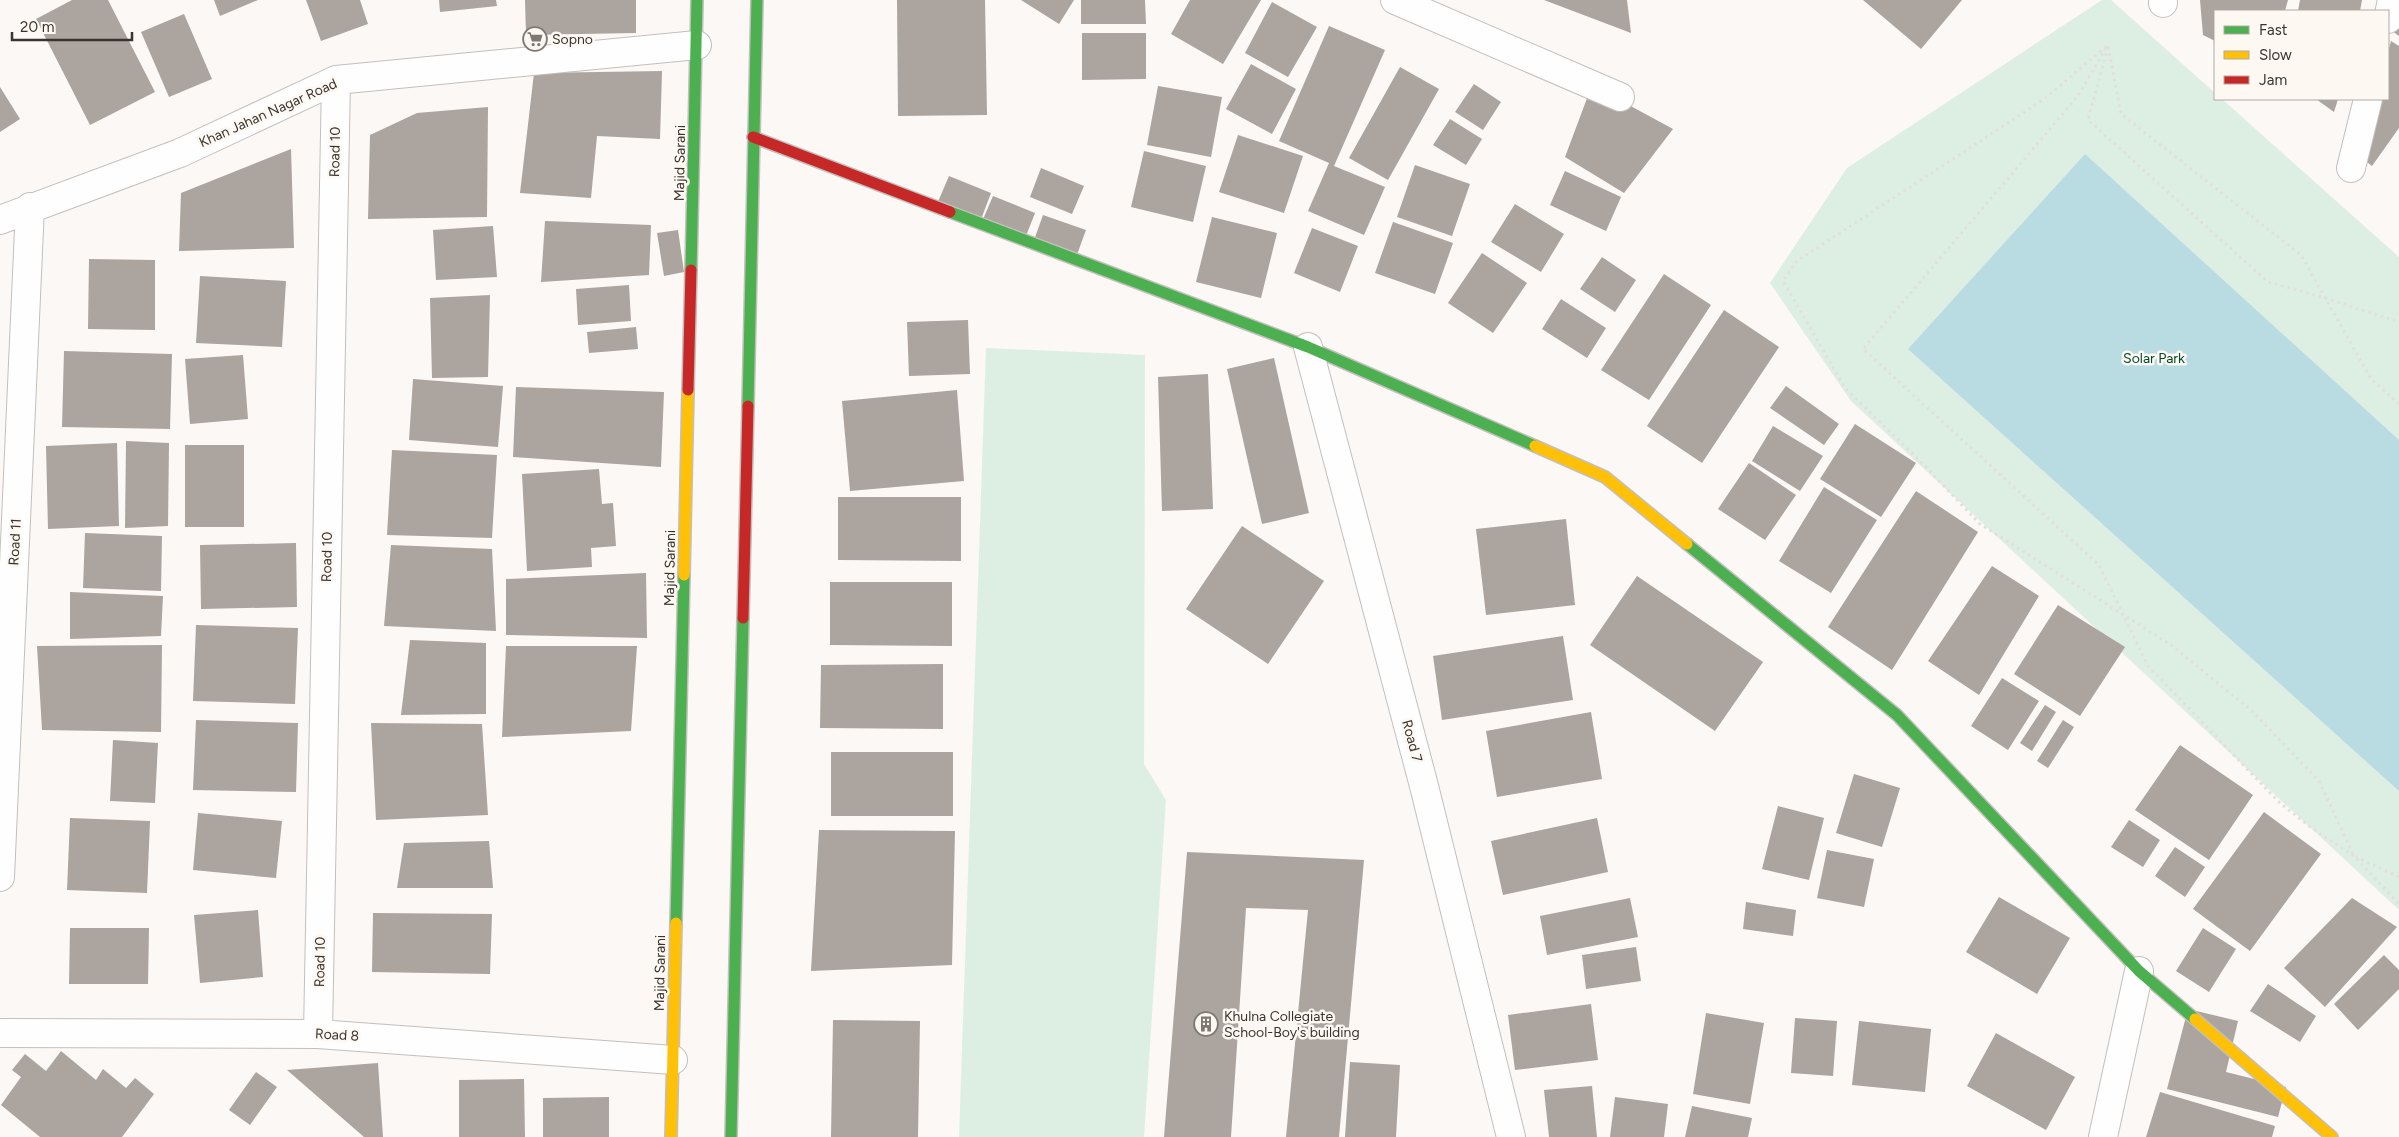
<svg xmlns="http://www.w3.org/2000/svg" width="2399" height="1137" font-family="Figtree,sans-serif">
	<rect width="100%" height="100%" fill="#fbf8f6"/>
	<!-- green -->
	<path fill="#ddefe2" d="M2102 0H2111L2215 93V99H2222L2399 257V910L1851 401 1770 283 1847 168Z
		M986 348 1145 355 1144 764 1166 800 1144 1137H959Z"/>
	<!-- water -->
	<path fill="#b9dbe2" d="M2085 154 2399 440V791L1908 349Z"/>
	<!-- building -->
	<path fill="#aba49f" d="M72 0H108L155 92 90 125 36 19Z
		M214 0H258L220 16Z
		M306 0H360L368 24 321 41Z
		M439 0H496L497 6 440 12Z
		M525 0H636V33L526 35Z
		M897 0H985L987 115 898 116Z
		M1021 0H1074L1059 24Z
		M1081 0H1145L1146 24H1081Z
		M1190 0H1261L1223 64 1171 34Z
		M1544 0H1627L1631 33Z
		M1863 0H1962L1921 49Z
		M2200 0H2288L2285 11H2215V41L2203 35Z
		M2300 0H2362L2360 11H2298Z
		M1272 2 1317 27 1288 77 1245 53Z
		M2399 8V36L2388 28Z
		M184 14 212 79 169 97 141 32Z
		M1329 26 1385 50 1334 166 1385 187 1364 235 1308 211 1329 163 1279 141Z
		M1082 33H1146V79L1082 80Z
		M2391 41 2399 46V128L2372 166 2354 152 2372 99H2388V52Z
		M1251 64 1296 89 1272 134 1226 109Z
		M1400 67 1439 89 1388 180 1349 158Z
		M662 71 660 139 597 136 591 198 520 193 534 73Z
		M1474 84 1501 102 1483 130 1455 112Z
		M1592 85 1673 129 1624 193 1565 157Z
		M1158 86 1222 97 1211 157 1147 145Z
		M0 87 20 119 0 132Z
		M2316 99H2338L2334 112Z
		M488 107 487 217 368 219 370 135 417 113Z
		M1450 119 1482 139 1466 165 1433 145Z
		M1238 135 1303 156 1284 213 1219 192Z
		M291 149 294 248 179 251 181 193Z
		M1144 151 1206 166 1193 222 1131 207Z
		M1415 165 1470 184 1452 236 1397 217Z
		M1041 168 1084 186 1072 214 1030 197Z
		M1565 171 1621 197 1606 231 1550 205Z
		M949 176 991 193 980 222 937 204Z
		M993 196 1035 213 1024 241 981 224Z
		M1515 204 1564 234 1541 272 1491 242Z
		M1043 215 1086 230 1075 260 1033 243Z
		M1212 217 1277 233 1261 298 1196 282Z
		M545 221 651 225 649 275 541 282Z
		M1393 222 1453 243 1435 294 1375 273Z
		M493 226 497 277 436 280 433 230Z
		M1312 228 1358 246 1340 292 1294 273Z
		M678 230 684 272 664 276 657 233Z
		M1482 253 1527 283 1493 333 1448 303Z
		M1602 257 1636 280 1615 312 1580 289Z
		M89 259 155 260V330L88 329Z
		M1664 274 1711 305 1649 400 1601 370Z
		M200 276 286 281 282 347 196 343Z
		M629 285 631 321 578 325 576 289Z
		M490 295 488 377 432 378 430 298Z
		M1561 299 1606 328 1587 358 1542 329Z
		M1724 310 1779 347 1702 463 1647 426Z
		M968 320 970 374 909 376 907 322Z
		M636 327 638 349 589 353 587 332Z
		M64 351 172 354 170 429 62 427Z
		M243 355 248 419 190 424 185 359Z
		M1274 358 1309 513 1262 524 1227 369Z
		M1208 374 1213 509 1162 511 1158 377Z
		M413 379 503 386 498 447 409 440Z
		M1786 386 1839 424 1824 445 1770 408Z
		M516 387 664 392 661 467 513 457Z
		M957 390 964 481 850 491 842 401Z
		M1855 424 1916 463 1881 517 1820 479Z
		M1773 426 1823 456 1800 491 1752 461Z
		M126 441 169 443 168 526 125 528Z
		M117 443 119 526 48 529 46 446Z
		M185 445H244V527H185Z
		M392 450 497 455 492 538 387 535Z
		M1749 463 1796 495 1765 540 1718 509Z
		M599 469 602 504 613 503 616 546 591 548 592 567 527 571 522 474Z
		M1824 487 1877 520 1831 593 1779 561Z
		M1916 491 1978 532 1892 670 1828 627Z
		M838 497H961V561L838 560Z
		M1566 519 1575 605 1486 615 1476 529Z
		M1242 526 1324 581 1268 664 1186 609Z
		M85 533 162 536 161 591 83 588Z
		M296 543 297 607 201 609 200 545Z
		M391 545 492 549 496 631 384 626Z
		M1992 566 2039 596 1979 695 1928 661Z
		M646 573 647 638 506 635V579Z
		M1637 576 1763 662 1715 731 1590 645Z
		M830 582H952V646L830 645Z
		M70 592 163 596 161 636 70 639Z
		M2058 605 2125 647 2080 716 2014 674Z
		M196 625 298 628 295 704 193 701Z
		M1563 636 1573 700 1442 720 1433 656Z
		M410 640 486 643V714L401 715Z
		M162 645 161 732 42 730 37 646Z
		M506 646H637L631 731 502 737Z
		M943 664V729L820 728 821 665Z
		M2002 678 2039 701 2008 750 1971 726Z
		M2045 705 2056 712 2032 751 2020 743Z
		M1591 712 1602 779 1497 797 1486 731Z
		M196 720 298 723 296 792 193 790Z
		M2063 720 2074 727 2048 768 2037 761Z
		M371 723 482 724 488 815 376 820Z
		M113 740 158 743 155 803 110 801Z
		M2180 745 2253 795 2209 860 2135 810Z
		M831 752H953V816H831Z
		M1854 774 1900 788 1882 847 1836 833Z
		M1778 806 1824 818 1809 880 1762 869Z
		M2264 812 2321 854 2250 951 2193 909Z
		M198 813 282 821 276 878 193 870Z
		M70 818 150 821 147 893 67 890Z
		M1597 818 1608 872 1503 895 1491 841Z
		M2129 820 2160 840 2143 867 2111 847Z
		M819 830 955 831 952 965 811 971Z
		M489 841 493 888H397L404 843Z
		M2175 847 2205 867 2185 897 2155 876Z
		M1827 850 1874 859 1864 907 1817 898Z
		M1187 852 1364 860 1339 1137H1286L1308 910 1246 908 1231 1137H1164Z
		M1999 897 2070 938 2037 994 1966 952Z
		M1630 898 1638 937 1547 955 1540 916Z
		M2352 898 2397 927 2325 1007 2284 968Z
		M1746 902 1796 910 1793 936 1743 929Z
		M258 910 263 977 200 983 194 915Z
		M373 913 492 914 490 974 372 972Z
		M70 928H149L148 984H69Z
		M2203 928 2236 949 2209 992 2176 971Z
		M1636 947 1641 981 1586 989 1582 955Z
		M2384 955 2399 970V989L2358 1030 2334 1004Z
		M2268 984 2316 1016 2300 1042 2250 1011Z
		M1591 1004 1598 1060 1515 1070 1508 1015Z
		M2188 1009 2238 1021 2226 1072 2286 1087 2278 1117 2167 1089Z
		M1706 1013 1764 1023 1750 1104 1693 1094Z
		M1795 1018 1837 1021 1833 1076 1791 1073Z
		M833 1020 920 1021 918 1137H831Z
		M1859 1021 1931 1029 1925 1092 1852 1085Z
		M1996 1033 2075 1077 2046 1130 1967 1086Z
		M61 1051 96 1080 103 1069 126 1088 135 1078 154 1094 122 1137H40L1 1105 21 1077 12 1070 25 1054 46 1071Z
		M1350 1062 1400 1065 1396 1137H1345Z
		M378 1063 383 1137H364L287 1070Z
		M256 1072 277 1087 250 1125 229 1110Z
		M524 1079 525 1137H459V1080Z
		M1592 1086 1597 1137H1549L1544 1090Z
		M2160 1092 2275 1126 2272 1137H2146Z
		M609 1097V1137H543V1098Z
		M1615 1097 1668 1104 1664 1137H1610Z
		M1692 1106 1752 1118 1748 1137H1685Z"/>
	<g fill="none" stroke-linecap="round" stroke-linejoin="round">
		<!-- street casing -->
		<g stroke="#c3bfbc" stroke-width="30">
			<path id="street" d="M1395 0 1620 97
				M2163 3V0
				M2388 19 2392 0
				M2351 168 2368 99
				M0 220 180 153 336 80 697 45
				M1308 347 1424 786 1511 1137
				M0 877 30 207
				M0 1033 318 1034 673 1060
				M318 1034 336 80
				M2103 1137 2139 971"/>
		</g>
		<!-- fast casing -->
		<g stroke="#c3bfbc" stroke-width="14">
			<path id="fast" d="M950 212 1308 347 1535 446
				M691 270 697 0
				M748 406 757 0
				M1687 544 1897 715 2139 971 2195 1019
				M676 923 684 575
				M731 1137 743 618"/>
		</g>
		<!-- slow casing -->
		<g stroke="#c3bfbc" stroke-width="14">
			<path id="slow" d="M1535 446 1605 477 1687 544
				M684 575 688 390
				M2195 1019 2332 1137
				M671 1137 676 923"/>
		</g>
		<!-- jam casing -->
		<g stroke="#c3bfbc" stroke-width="14">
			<path id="jam" d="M753 137 950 212
				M688 390 691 270
				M743 618 748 406"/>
		</g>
		<!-- path -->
		<path stroke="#e1dfde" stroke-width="3" stroke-dasharray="2.5 4" stroke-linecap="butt" d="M2108 47 2088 120 2268 282 2322 297 2399 322
			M2106 48 2078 96 1863 349 2099 565 2148 666 2280 803 2309 826 2354 856 2399 904
			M2399 404 2371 379 2301 255 2121 114 2108 45 2043 100 1797 261 1783 281 1845 388 1919 460 1980 524 2171 645 2252 711 2319 781 2354 856 2399 877"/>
		<!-- street -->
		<use href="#street" stroke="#fefefe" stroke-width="28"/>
		<!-- fast -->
		<use href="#fast" stroke="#4caf50" stroke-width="11"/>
		<!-- slow -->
		<use href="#slow" stroke="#ffc107" stroke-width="11"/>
		<!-- jam -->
		<use href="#jam" stroke="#c62828" stroke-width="11"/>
	</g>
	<!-- icons -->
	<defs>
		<g id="supermarket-ring" transform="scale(1.25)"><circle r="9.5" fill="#fef8f3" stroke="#7d7975" stroke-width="1.5"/><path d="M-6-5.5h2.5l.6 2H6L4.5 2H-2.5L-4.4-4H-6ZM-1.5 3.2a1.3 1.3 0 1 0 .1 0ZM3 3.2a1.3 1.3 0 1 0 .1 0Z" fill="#7d7975"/></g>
		<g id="building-ring" transform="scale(1.25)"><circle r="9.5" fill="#fef8f3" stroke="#7d7975" stroke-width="1.5"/><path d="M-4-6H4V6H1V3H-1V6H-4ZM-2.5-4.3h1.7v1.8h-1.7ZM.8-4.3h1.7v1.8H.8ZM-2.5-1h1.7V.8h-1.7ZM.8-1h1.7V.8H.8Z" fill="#7d7975"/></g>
	</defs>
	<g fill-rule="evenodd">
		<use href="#supermarket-ring" x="535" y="39"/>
		<use href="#building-ring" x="1206" y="1024"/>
	</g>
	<g text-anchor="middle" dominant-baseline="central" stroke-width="5" stroke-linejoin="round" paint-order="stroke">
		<!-- poi labels -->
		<g font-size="14" fill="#39342f" stroke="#fef8f3" text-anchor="start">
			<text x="552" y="39">Sopno</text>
			<text x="1224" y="1016">Khulna Collegiate<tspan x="1224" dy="16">School-Boy's building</tspan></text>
		</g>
		<!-- street labels -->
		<g font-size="14" fill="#39342f" stroke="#fef8f3">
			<text transform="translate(268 113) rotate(-24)">Khan Jahan Nagar Road</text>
			<text transform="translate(335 152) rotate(-89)">Road 10</text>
			<text transform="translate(680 163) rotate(-89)">Majid Sarani</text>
			<text transform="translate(15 542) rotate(-87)">Road 11</text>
			<text transform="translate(327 557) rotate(-89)">Road 10</text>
			<text transform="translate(670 568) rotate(-89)">Majid Sarani</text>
			<text transform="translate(1412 741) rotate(75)">Road 7</text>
			<text transform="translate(320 962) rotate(-89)">Road 10</text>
			<text transform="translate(660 973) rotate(-89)">Majid Sarani</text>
			<text transform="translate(337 1035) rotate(3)">Road 8</text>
		</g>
		<!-- park labels -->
		<g font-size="14" fill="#004a2c" stroke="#fef8f3">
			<text x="2154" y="358">Solar Park</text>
		</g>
	</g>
	<!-- legend -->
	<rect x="2214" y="10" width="175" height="90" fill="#fef8f3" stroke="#afaaa5"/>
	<rect x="2224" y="26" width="25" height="8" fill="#4caf50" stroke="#afaaa5"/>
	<text x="2259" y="35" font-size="15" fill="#39342f">Fast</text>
	<rect x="2224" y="51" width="25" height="8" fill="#ffc107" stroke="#afaaa5"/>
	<text x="2259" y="60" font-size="15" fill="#39342f">Slow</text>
	<rect x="2224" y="76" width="25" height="8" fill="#c62828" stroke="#afaaa5"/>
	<text x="2259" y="85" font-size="15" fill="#39342f">Jam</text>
	<!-- scale -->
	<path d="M12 32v8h120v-8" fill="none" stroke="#39342f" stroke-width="2.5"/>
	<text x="20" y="32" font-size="15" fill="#39342f" stroke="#fef8f3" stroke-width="4" paint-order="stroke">20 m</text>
</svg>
